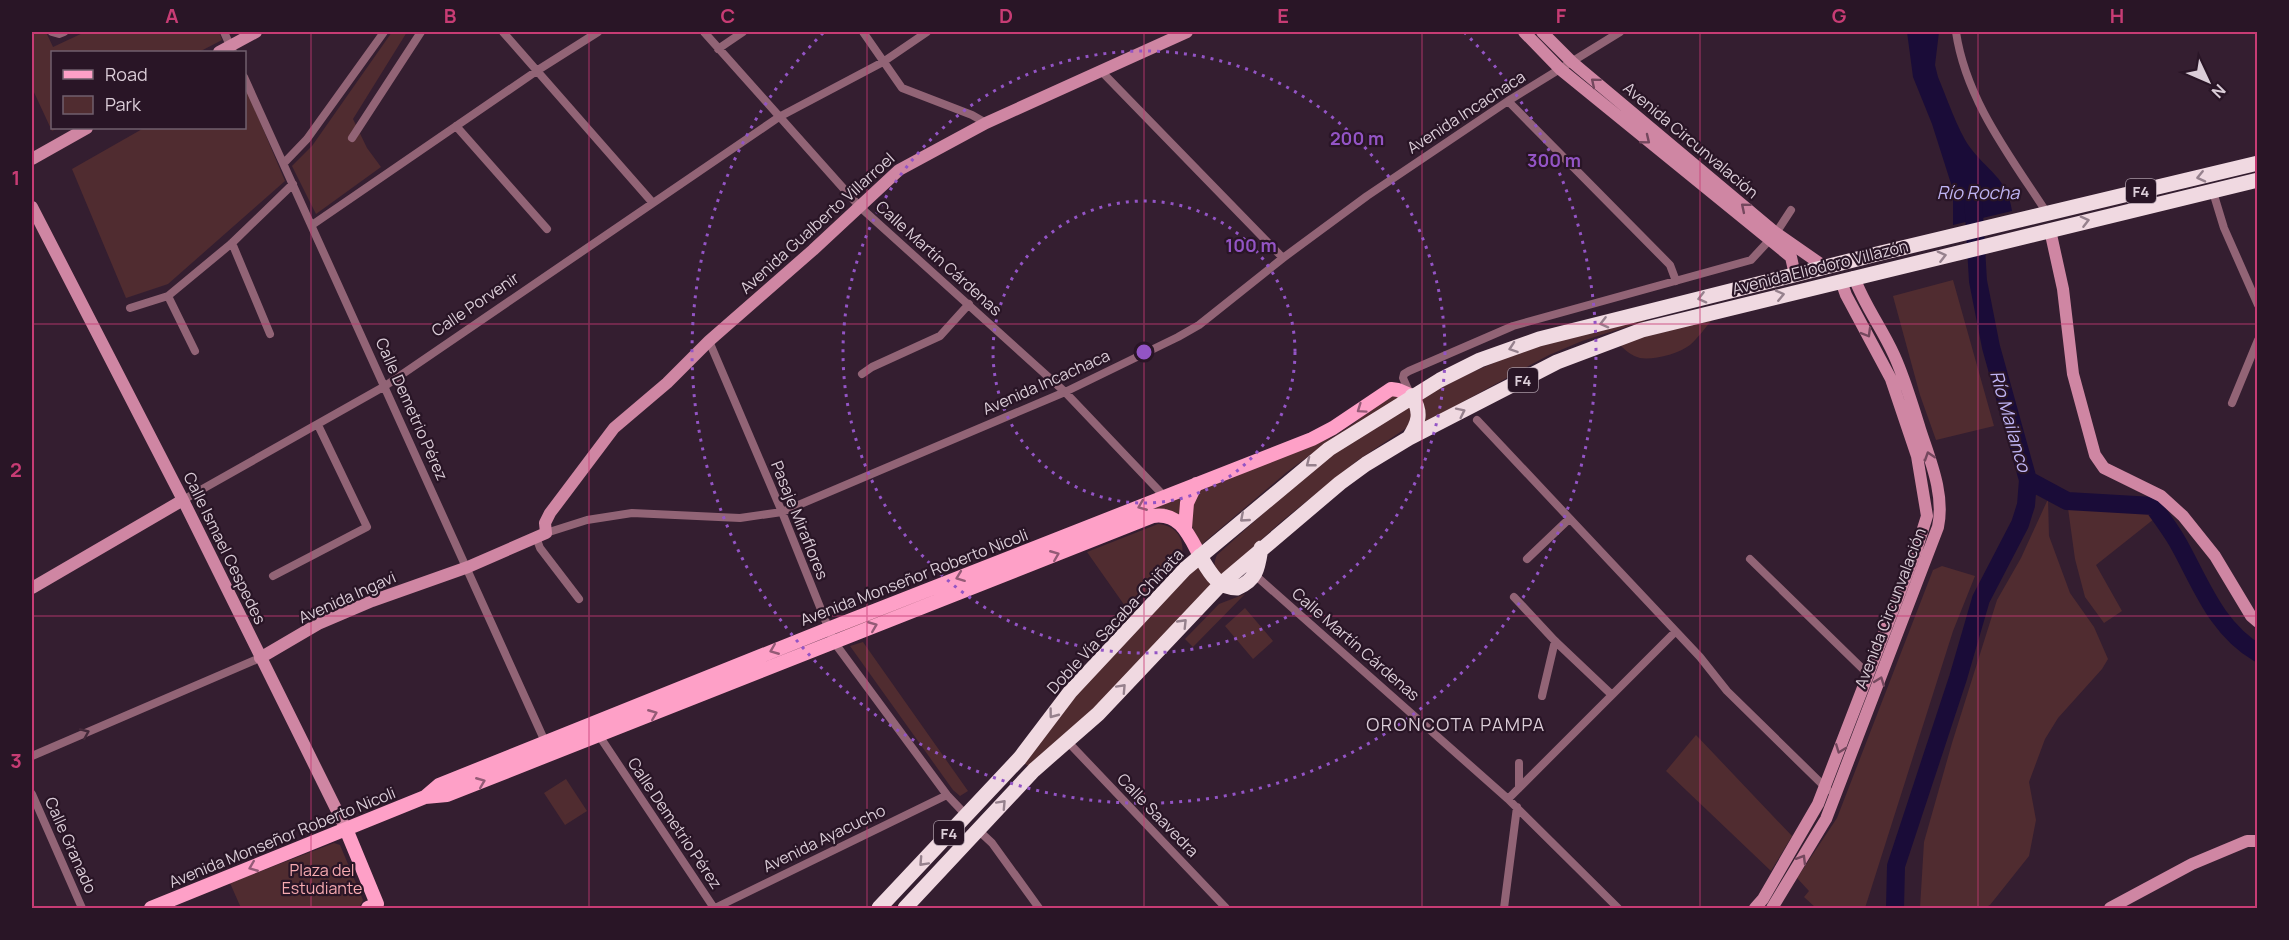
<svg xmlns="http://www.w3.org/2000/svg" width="2289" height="940" font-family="Manrope,sans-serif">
	<rect width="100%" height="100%" fill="#341e30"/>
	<!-- green -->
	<path fill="#502c30" d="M32 32H46L53 47 85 32H219L222 40 199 52H52V128H59L52 131 32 88Z
		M392 32H407L353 119 367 148 381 167 316 214 292 166 312 146Z
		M245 86 285 181 168 284 126 298 72 169 144 128H244Z
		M1953 280 1994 426 1936 440 1920 395 1893 296Z
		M1644 318 1645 321 1582 341 1549 355 1424 423 1421 398 1463 376 1522 351Z
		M1712 320C1705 328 1698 338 1690 345 1678 354 1654 360 1640 358 1632 356 1626 351 1620 345L1635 339Z
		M1390 394 1401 396 1321 447 1287 472 1201 545C1188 523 1186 510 1202 489L1333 437 1353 424Z
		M1410 404 1414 412 1408 427 1358 460 1282 521 1220 577C1214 569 1213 564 1217 555L1318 464Z
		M1184 494 1181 515 1178 517 1170 513 847 631H844L846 627Z
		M2048 499 2049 536 2070 593 2094 627 2108 659 2102 669 2058 718 2045 739 2029 782 2036 820 2029 856 1990 905 1984 908H1920L1924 842 1952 743 1997 600 2021 558Z
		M2067 501 2153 506 2159 515 2096 565 2122 611 2104 623 2085 597 2075 559Z
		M1158 524C1174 525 1185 537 1182 554L1133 606H1125L1087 552Z
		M1198 564 1212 584 1099 705 1028 766 1024 763 1076 694Z
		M1942 566 1975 576 1953 631 1865 908H1816L1804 897 1809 891 1797 878 1837 818 1933 570Z
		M1245 594 1193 647 1185 639 1219 604Z
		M1245 608 1273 641 1253 659 1225 626Z
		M863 642 968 791 960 796 953 790 850 646Z
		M1696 735 1792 836 1771 871 1666 771Z
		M566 779 587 811 565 825 544 793Z
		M334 843 340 845 363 900 359 908H241L230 883Z"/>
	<!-- water -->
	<path fill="#1a0c38" d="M1907 32H1939L1935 65 1938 77C1946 96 1958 130 1969 146 1986 170 2008 178 2012 211L1953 225V190L1932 124 1913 77Z"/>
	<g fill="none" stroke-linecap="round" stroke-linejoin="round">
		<!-- river -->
		<path stroke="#1a0c38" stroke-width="18" d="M2028 480 2067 501 2153 506C2161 517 2170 529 2177 541 2200 581 2215 628 2258 653
			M1895 908 1896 866 1958 678 1981 599 2020 524 2026 505 2028 480 1991 347 1978 281 1973 197"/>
		<!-- street -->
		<path stroke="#926476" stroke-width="8" d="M52 32 59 34 64 32
			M224 32 233 52
			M503 32 652 202
			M704 32 860 207 1065 392 1164 496
			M863 32 902 88 972 115 986 123
			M1956 32C1966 100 2010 156 2047 213
			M718 49 743 32
			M1102 72 1283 258
			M244 77 547 746
			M1508 101 1670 265 1676 281
			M456 126 547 229
			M352 138 421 32
			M284 163 307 139 384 32
			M2213 192 2224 228 2258 305
			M312 225 538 70 598 32
			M232 243 270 334
			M168 296 195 351
			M130 308 168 296 232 243 293 184
			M709 341 782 512 834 642 947 795 966 815
			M862 374 872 367 940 336 969 304
			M1411 396 1403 378 1404 374 1409 371 1513 326 1751 260 1776 233 1791 210
			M2232 403 2258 340
			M1477 420 1700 657 1727 691 1828 790
			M183 500 385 386 779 117 883 62 927 32
			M546 533 587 520 632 513 740 518 782 512 1065 392 1178 337 1199 325 1283 258 1367 196 1508 101 1620 32
			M536 537 540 548 579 599
			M1527 559 1569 519
			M1750 559 1869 675
			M1255 575 1508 799 1618 908
			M273 576 367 527 318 425
			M1514 597 1555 641 1612 695
			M1542 696 1555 641
			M596 731 714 908
			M1068 742 1226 908
			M32 756 260 658
			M1519 788V763
			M32 794 82 908
			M1508 799 1675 632
			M978 830 992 843 1039 908
			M715 908 947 795
			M1504 908 1517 807"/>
		<!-- secondary -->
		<path stroke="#cf86a3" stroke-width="12" d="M1524 32 1560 69 1791 257 1795 275
			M1542 32 1572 62 1776 233 1825 267
			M219 52 256 32
			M32 159 87 128
			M32 207 183 500 346 829
			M2050 230 2063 289 2073 374 2095 455 2104 468 2161 496 2183 516 2215 556 2251 616 2258 622
			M32 588 183 500
			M260 658 318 624 372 601 468 567 546 533 545 523 550 513 614 428 667 383 709 341 813 250 899 170 986 123 1187 32
			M1755 908 1763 899 1818 804 1917 548 1927 516 1917 456 1891 379 1846 295 1841 281
			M1772 908 1826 819 1938 527C1945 494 1930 460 1920 429 1912 404 1905 379 1894 355 1882 328 1864 305 1854 277
			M2110 908 2192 864 2247 841H2258"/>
		<!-- primary -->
		<path stroke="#fea0c7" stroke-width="14" d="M1185 528 1187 503 1196 484
			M425 797 439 785 828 629 1312 439 1333 428 1391 389 1398 390 1412 396
			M346 829 377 904 368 908
			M151 908 425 797 447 795 1153 516C1180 512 1189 535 1200 556"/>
		<!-- highway -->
		<path stroke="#f0d9e1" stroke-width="15" d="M1409 438C1419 422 1422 413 1412 396
			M1200 556C1209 571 1217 588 1237 588 1257 580 1258 567 1261 548
			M879 908 1020 758 1070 692 1185 569 1329 449 1440 380 1480 360 1539 339 1881 253 2258 163
			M905 908 1034 770 1098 714 1221 584 1340 483 1366 464 1409 438 1557 362 1642 330 2258 180"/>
	</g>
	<!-- one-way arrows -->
	<defs><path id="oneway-chevron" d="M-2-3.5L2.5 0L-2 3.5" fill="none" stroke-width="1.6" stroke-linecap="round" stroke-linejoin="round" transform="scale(1.5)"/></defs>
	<g stroke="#74485e">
		<use href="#oneway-chevron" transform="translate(1595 82) rotate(-140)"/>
		<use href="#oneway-chevron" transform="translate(1646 140) rotate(39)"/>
		<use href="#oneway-chevron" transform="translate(1745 207) rotate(-140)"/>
		<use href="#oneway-chevron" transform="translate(1867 333) rotate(60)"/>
		<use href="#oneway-chevron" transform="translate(1929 456) rotate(-108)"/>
		<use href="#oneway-chevron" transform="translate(1880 681) rotate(-69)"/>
		<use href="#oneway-chevron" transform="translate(1840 749) rotate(111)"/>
		<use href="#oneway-chevron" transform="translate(1802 859) rotate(-59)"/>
	</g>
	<g stroke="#96818d">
		<use href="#oneway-chevron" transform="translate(2201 177) rotate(167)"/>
		<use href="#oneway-chevron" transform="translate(2085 221) rotate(-14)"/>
		<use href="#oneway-chevron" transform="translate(1942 256) rotate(-14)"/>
		<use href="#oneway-chevron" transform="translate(1780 295) rotate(-13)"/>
		<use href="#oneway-chevron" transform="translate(1702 298) rotate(166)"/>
		<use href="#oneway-chevron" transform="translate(1604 323) rotate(166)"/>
		<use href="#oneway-chevron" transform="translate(1513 348) rotate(161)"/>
		<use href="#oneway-chevron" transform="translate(1461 412) rotate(-26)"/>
		<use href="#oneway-chevron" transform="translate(1310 463) rotate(142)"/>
		<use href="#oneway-chevron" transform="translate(1244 518) rotate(139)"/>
		<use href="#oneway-chevron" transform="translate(1183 623) rotate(-46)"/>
		<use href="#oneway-chevron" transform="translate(1122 688) rotate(-47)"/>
		<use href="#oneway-chevron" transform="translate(1053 714) rotate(127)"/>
		<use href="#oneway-chevron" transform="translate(1002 804) rotate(-47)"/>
		<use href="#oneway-chevron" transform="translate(923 862) rotate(133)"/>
	</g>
	<g stroke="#945a76">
		<use href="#oneway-chevron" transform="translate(1361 409) rotate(145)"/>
		<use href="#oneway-chevron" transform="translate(1142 506) rotate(158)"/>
		<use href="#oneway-chevron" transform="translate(1055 555) rotate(-22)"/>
		<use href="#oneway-chevron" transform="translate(960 577) rotate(159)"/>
		<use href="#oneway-chevron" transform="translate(873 626) rotate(-22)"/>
		<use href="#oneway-chevron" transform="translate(774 650) rotate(158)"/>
		<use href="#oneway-chevron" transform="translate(653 714) rotate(-22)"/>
		<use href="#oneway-chevron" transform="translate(481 782) rotate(-22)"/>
		<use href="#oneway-chevron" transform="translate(253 867) rotate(158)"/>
	</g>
	<use stroke="#43293a" href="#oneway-chevron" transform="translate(85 733) rotate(-23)"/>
	<!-- grid -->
	<path fill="none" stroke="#c73c74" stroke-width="1.5" stroke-opacity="0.55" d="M311 32V908M589 32V908M867 32V908M1144 32V908M1422 32V908M1700 32V908M1978 32V908M32 324H2258M32 616H2258"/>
	<!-- distance rings -->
	<g fill="none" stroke="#9354c5" stroke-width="3" stroke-dasharray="3 6">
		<circle cx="1144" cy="352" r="151"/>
		<circle cx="1144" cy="352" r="301"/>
		<path d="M1464 32A452 452 0 1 1 824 32"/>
	</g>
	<g text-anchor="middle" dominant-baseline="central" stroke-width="4.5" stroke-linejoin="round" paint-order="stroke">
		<!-- shield labels -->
		<g fill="#291526" stroke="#a696a3" stroke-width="1.5">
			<rect x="2126" y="179" width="30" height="24" rx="4.5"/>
			<rect x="1508" y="368" width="30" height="24" rx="4.5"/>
			<rect x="934" y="821" width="30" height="24" rx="4.5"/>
		</g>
		<g font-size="15" font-weight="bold" fill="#dbcdd8">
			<text x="2141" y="191">F4</text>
			<text x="1523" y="380">F4</text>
			<text x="949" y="833">F4</text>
		</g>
		<!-- street labels -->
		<g font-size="16" fill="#dbcdd8" stroke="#291526">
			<text transform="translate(1466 112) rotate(-33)">Avenida Incachaca</text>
			<text transform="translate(1691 140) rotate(40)">Avenida Circunvalación</text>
			<text transform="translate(817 223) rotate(-42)">Avenida Gualberto Villarroel</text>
			<text transform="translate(939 258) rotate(42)">Calle Martín Cárdenas</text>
			<text transform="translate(1820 267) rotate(-14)">Avenida Eliodoro Villazón</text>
			<text transform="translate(475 304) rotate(-34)">Calle Porvenir</text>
			<text transform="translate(1046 382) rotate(-24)">Avenida Incachaca</text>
			<text transform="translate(412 409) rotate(66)">Calle Demetrio Pérez</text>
			<text transform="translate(800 520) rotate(68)">Pasaje Miraflores</text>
			<text transform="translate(225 548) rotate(64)">Calle Ismael Cespedes</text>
			<text transform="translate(914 577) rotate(-21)">Avenida Monseñor Roberto Nicoli</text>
			<text transform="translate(347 597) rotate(-24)">Avenida Ingavi</text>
			<text transform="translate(1890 608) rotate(-69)">Avenida Circunvalación</text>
			<text transform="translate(1115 621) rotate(-47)">Doble Vía Sacaba-Chiñata</text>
			<text transform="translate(1356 644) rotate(41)">Calle Martín Cárdenas</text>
			<text transform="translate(1158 815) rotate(46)">Calle Saavedra</text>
			<text transform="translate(675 823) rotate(56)">Calle Demetrio Pérez</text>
			<text transform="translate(282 837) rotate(-22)">Avenida Monseñor Roberto Nicoli</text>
			<text transform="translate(824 838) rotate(-26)">Avenida Ayacucho</text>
			<text transform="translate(71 845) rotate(66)">Calle Granado</text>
		</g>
		<!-- park labels -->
		<g font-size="16" fill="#f6aab0" stroke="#291526">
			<text x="322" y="870">Plaza del<tspan x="322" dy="18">Estudiante</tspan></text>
		</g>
		<!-- water labels -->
		<g font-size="18" font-style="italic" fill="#bfb4f4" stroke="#291526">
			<text x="1978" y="192">Río Rocha</text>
			<text transform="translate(2011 421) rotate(74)">Río Mailanco</text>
		</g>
		<!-- neighbourhood labels -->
		<g font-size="18" letter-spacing="1.5" fill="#dbcdd8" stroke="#291526">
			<text x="1456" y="724">ORONCOTA PAMPA</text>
		</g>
	</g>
	<circle cx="1144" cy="352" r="9" fill="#9354c5" stroke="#291526" stroke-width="3"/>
	<g font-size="18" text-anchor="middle" font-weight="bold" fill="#9354c5" stroke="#291526" stroke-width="4.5" stroke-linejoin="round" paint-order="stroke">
		<text x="1357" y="145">200 m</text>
		<text x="1554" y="167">300 m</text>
		<text x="1251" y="252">100 m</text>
	</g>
	<!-- border -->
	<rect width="2289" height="940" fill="none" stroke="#291526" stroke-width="66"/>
	<!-- legend -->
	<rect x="51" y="51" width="195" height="78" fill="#291526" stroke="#705f6d" stroke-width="1.5"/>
	<rect x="63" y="70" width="30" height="9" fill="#fea0c7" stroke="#705f6d" stroke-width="1.5"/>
	<text x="105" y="81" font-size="18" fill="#dbcdd8">Road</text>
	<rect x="63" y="96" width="30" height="18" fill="#502c30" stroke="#705f6d" stroke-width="1.5"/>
	<text x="105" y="111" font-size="18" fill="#dbcdd8">Park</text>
	<!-- north arrow -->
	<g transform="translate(2208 81) rotate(134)" stroke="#291526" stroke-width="4.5" paint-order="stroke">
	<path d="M0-4.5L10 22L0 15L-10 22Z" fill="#dbcdd8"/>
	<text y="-9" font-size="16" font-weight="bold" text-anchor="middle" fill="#dbcdd8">N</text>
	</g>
	<rect x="33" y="33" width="2223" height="874" fill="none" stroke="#c73c74" stroke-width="2"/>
	<g font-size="20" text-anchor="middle" font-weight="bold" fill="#c73c74">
		<text x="172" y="23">A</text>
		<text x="450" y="23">B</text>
		<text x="728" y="23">C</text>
		<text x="1006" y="23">D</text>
		<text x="1283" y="23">E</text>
		<text x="1561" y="23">F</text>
		<text x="1839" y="23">G</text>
		<text x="2117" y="23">H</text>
		<text x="16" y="185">1</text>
		<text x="16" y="477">2</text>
		<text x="16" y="768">3</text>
	</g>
</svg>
